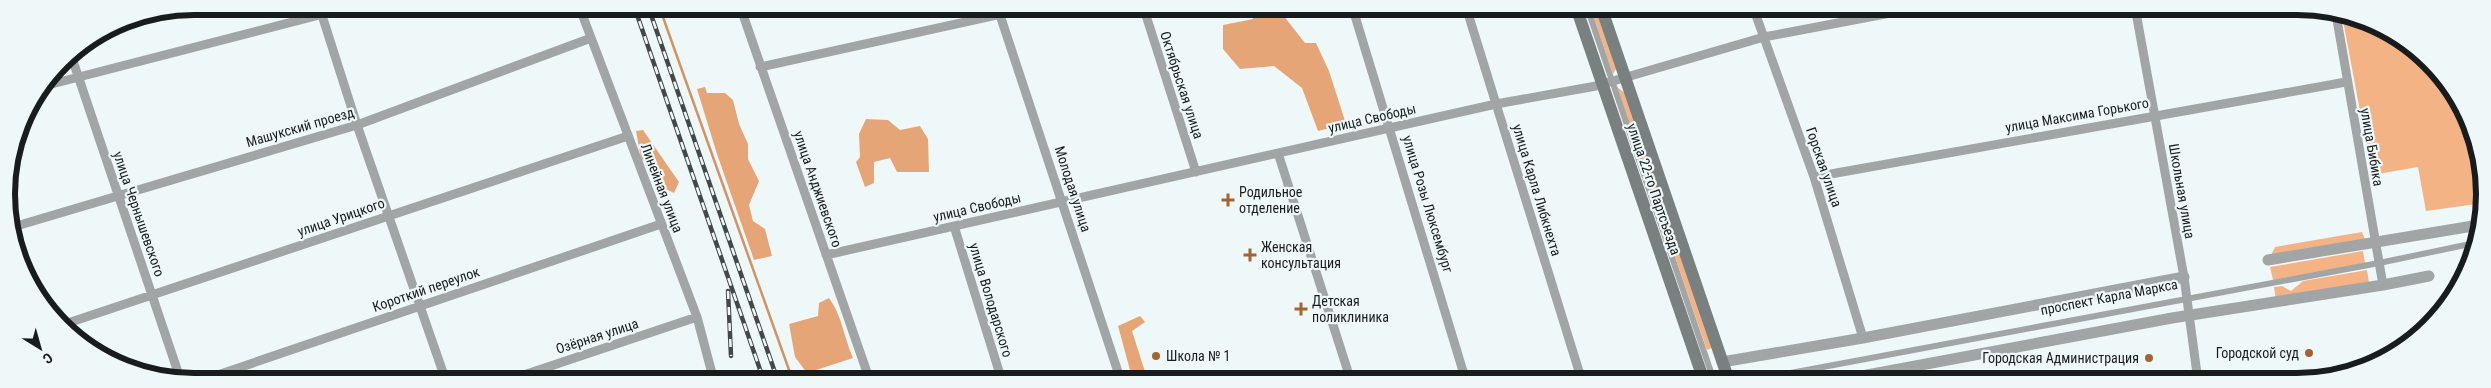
<svg xmlns="http://www.w3.org/2000/svg" width="2491" height="388" font-family="'Roboto Condensed',sans-serif">
	<rect width="100%" height="100%" fill="#eff8f8"/>
	<!-- green -->
	<path fill="#f3b385" d="M1590 7H1595L1616 69 1613 74Z
		M2342 15 2380 26 2438 70 2475 134 2484 203 2426 211 2418 167 2372 175Z
		M1617 87 1625 93 1712 348 1707 350Z
		M2362 232 2366 242 2273 256 2272 253 2275 247Z
		M2363 251 2365 263 2273 280 2270 267Z
		M2367 270 2369 283 2276 300 2274 287 2282 286 2291 291 2303 281Z"/>
	<!-- forest -->
	<path fill="#e6a576" d="M1252 6H1272L1283 15 1305 43H1316L1329 71 1346 124 1318 131 1302 88 1274 66 1240 69 1223 49V25L1253 19Z
		M705 87 707 93H725L733 100 739 124 748 144V159L759 181 749 205 753 221 765 229 772 256 754 260 717 154 697 89Z
		M866 119 888 120 900 130 920 126 928 139 929 172H897L890 158 874 162V183L865 187 856 162 860 157 859 134Z
		M643 130 679 182 674 193 666 189 657 175 641 158 636 131Z
		M829 298C842 315 844 338 853 358L807 373 795 357 789 324 818 316 819 303Z
		M1140 316 1145 322 1132 331 1148 381H1133L1118 326Z"/>
	<g fill="none" stroke-linecap="round" stroke-linejoin="round">
		<!-- stream -->
		<path stroke="#d29364" stroke-width="2.5" d="M659 6 793 381"/>
		<!-- pedestrian -->
		<path stroke="#a2a5a5" stroke-width="6" d="M1587 7 1714 381
			M1748 381 2379 263 2475 243"/>
		<!-- minor -->
		<path stroke="#a2a5a5" stroke-width="9" d="M319 6 357 125 446 381
			M579 6 697 317 714 381
			M740 6 870 381
			M997 6 1121 381
			M1143 6 1196 172
			M1352 6 1466 381
			M1466 7 1582 381
			M1753 7 1814 177 1863 338
			M2135 7 2184 277 2198 381
			M2336 14 2383 285
			M71 55 181 381
			M760 67 1038 6
			M44 86 354 6
			M1278 153 1351 381
			M1814 177 2346 82
			M954 226 1002 381
			M13 227 357 125 591 38
			M826 255 1496 104 1596 86 1764 37 1922 7
			M62 325 628 136
			M200 381 661 224
			M506 381 697 317
			M1656 381 1673 376"/>
		<!-- tertiary -->
		<path stroke="#a2a5a5" stroke-width="11" d="M2268 260 2479 225
			M1722 362 1863 338 2184 277
			M1835 381 2172 318 2383 285 2429 276"/>
		<!-- secondary -->
		<path stroke="#7a7f7f" stroke-width="12" d="M1576 7 1704 381
			M1601 7 1729 381"/>
		<!-- rail casing -->
		<g stroke="#444848" stroke-width="4.5">
			<path id="rail" d="M634 6 764 381
				M648 6 778 381
				M728 291 731 356"/>
		</g>
		<!-- rail -->
		<use href="#rail" stroke="#eff8f8" stroke-width="2.5" stroke-dasharray="8" stroke-linecap="butt"/>
	</g>
	<!-- markers -->
	<g fill="#a5642f" stroke="#eff8f8" stroke-width="2">
		<path d="M1225.5 192.5h5v5h5v5h-5v5h-5v-5h-5v-5h5z"/>
		<path d="M1247.5 247.5h5v5h5v5h-5v5h-5v-5h-5v-5h5z"/>
		<path d="M1298.5 301.5h5v5h5v5h-5v5h-5v-5h-5v-5h5z"/>
		<circle cx="2309" cy="353" r="5"/>
		<circle cx="1156" cy="356" r="5"/>
		<circle cx="2149" cy="358" r="5"/>
	</g>
	<g text-anchor="middle" dominant-baseline="central" stroke-width="4.5" stroke-linejoin="round" paint-order="stroke">
		<!-- street labels -->
		<g font-size="14" fill="#191c1c" stroke="#eff8f8">
			<text transform="translate(1182 85) rotate(72)">Октябрьская улица</text>
			<text transform="translate(2077 115) rotate(-10)">улица Максима Горького</text>
			<text transform="translate(1372 118) rotate(-13)">улица Свободы</text>
			<text transform="translate(300 127) rotate(-16)">Машукский проезд</text>
			<text transform="translate(2372 147) rotate(80)">улица Бибика</text>
			<text transform="translate(1824 167) rotate(71)">Горская улица</text>
			<text transform="translate(662 188) rotate(69)">Линейная улица</text>
			<text transform="translate(818 189) rotate(71)">улица Анджиевского</text>
			<text transform="translate(1073 189) rotate(72)">Молодая улица</text>
			<text transform="translate(1654 189) rotate(71)">улица 22-го Партсъезда</text>
			<text transform="translate(1537 190) rotate(73)">улица Карла Либкнехта</text>
			<text transform="translate(2182 191) rotate(80)">Школьная улица</text>
			<text transform="translate(1428 204) rotate(73)">улица Розы Люксембург</text>
			<text transform="translate(977 207) rotate(-13)">улица Свободы</text>
			<text transform="translate(139 214) rotate(71)">улица Чернышевского</text>
			<text transform="translate(341 217) rotate(-19)">улица Урицкого</text>
			<text transform="translate(426 289) rotate(-19)">Короткий переулок</text>
			<text transform="translate(2109 297) rotate(-11)">проспект Карла Маркса</text>
			<text transform="translate(991 300) rotate(73)">улица Володарского</text>
			<text transform="translate(597 336) rotate(-18)">Озёрная улица</text>
		</g>
		<!-- poi labels -->
		<g font-size="14" fill="#191c1c" stroke="#eff8f8" text-anchor="start">
			<text x="1239" y="192">Родильное<tspan x="1239" dy="16">отделение</tspan></text>
			<text x="1261" y="247">Женская<tspan x="1261" dy="16">консультация</tspan></text>
			<text x="1312" y="301">Детская<tspan x="1312" dy="16">поликлиника</tspan></text>
			<text x="2299" y="353" text-anchor="end">Городской суд</text>
			<text x="1166" y="356">Школа № 1</text>
			<text x="2139" y="358" text-anchor="end">Городская Администрация</text>
		</g>
	</g>
	<!-- crop -->
	<path d="M0 0H2491V388H0ZM194 15H2297A179 179 0 0 1 2476 194V194A179 179 0 0 1 2297 373H194A179 179 0 0 1 15 194V194A179 179 0 0 1 194 15Z" fill="#eff8f8" fill-rule="evenodd"/>
	<path fill="none" stroke="#191c1c" stroke-width="6" d="M194 15H2297A179 179 0 0 1 2476 194V194A179 179 0 0 1 2297 373H194A179 179 0 0 1 15 194V194A179 179 0 0 1 194 15Z"/>
	<!-- north arrow -->
	<g transform="translate(40 348) rotate(143)" stroke="#eff8f8" stroke-width="4" paint-order="stroke">
	<path d="M0-4L9 19L0 12L-9 19Z" fill="#191c1c"/>
	<text y="-8" font-size="14" font-weight="bold" text-anchor="middle" fill="#191c1c">С</text>
	</g>
</svg>
